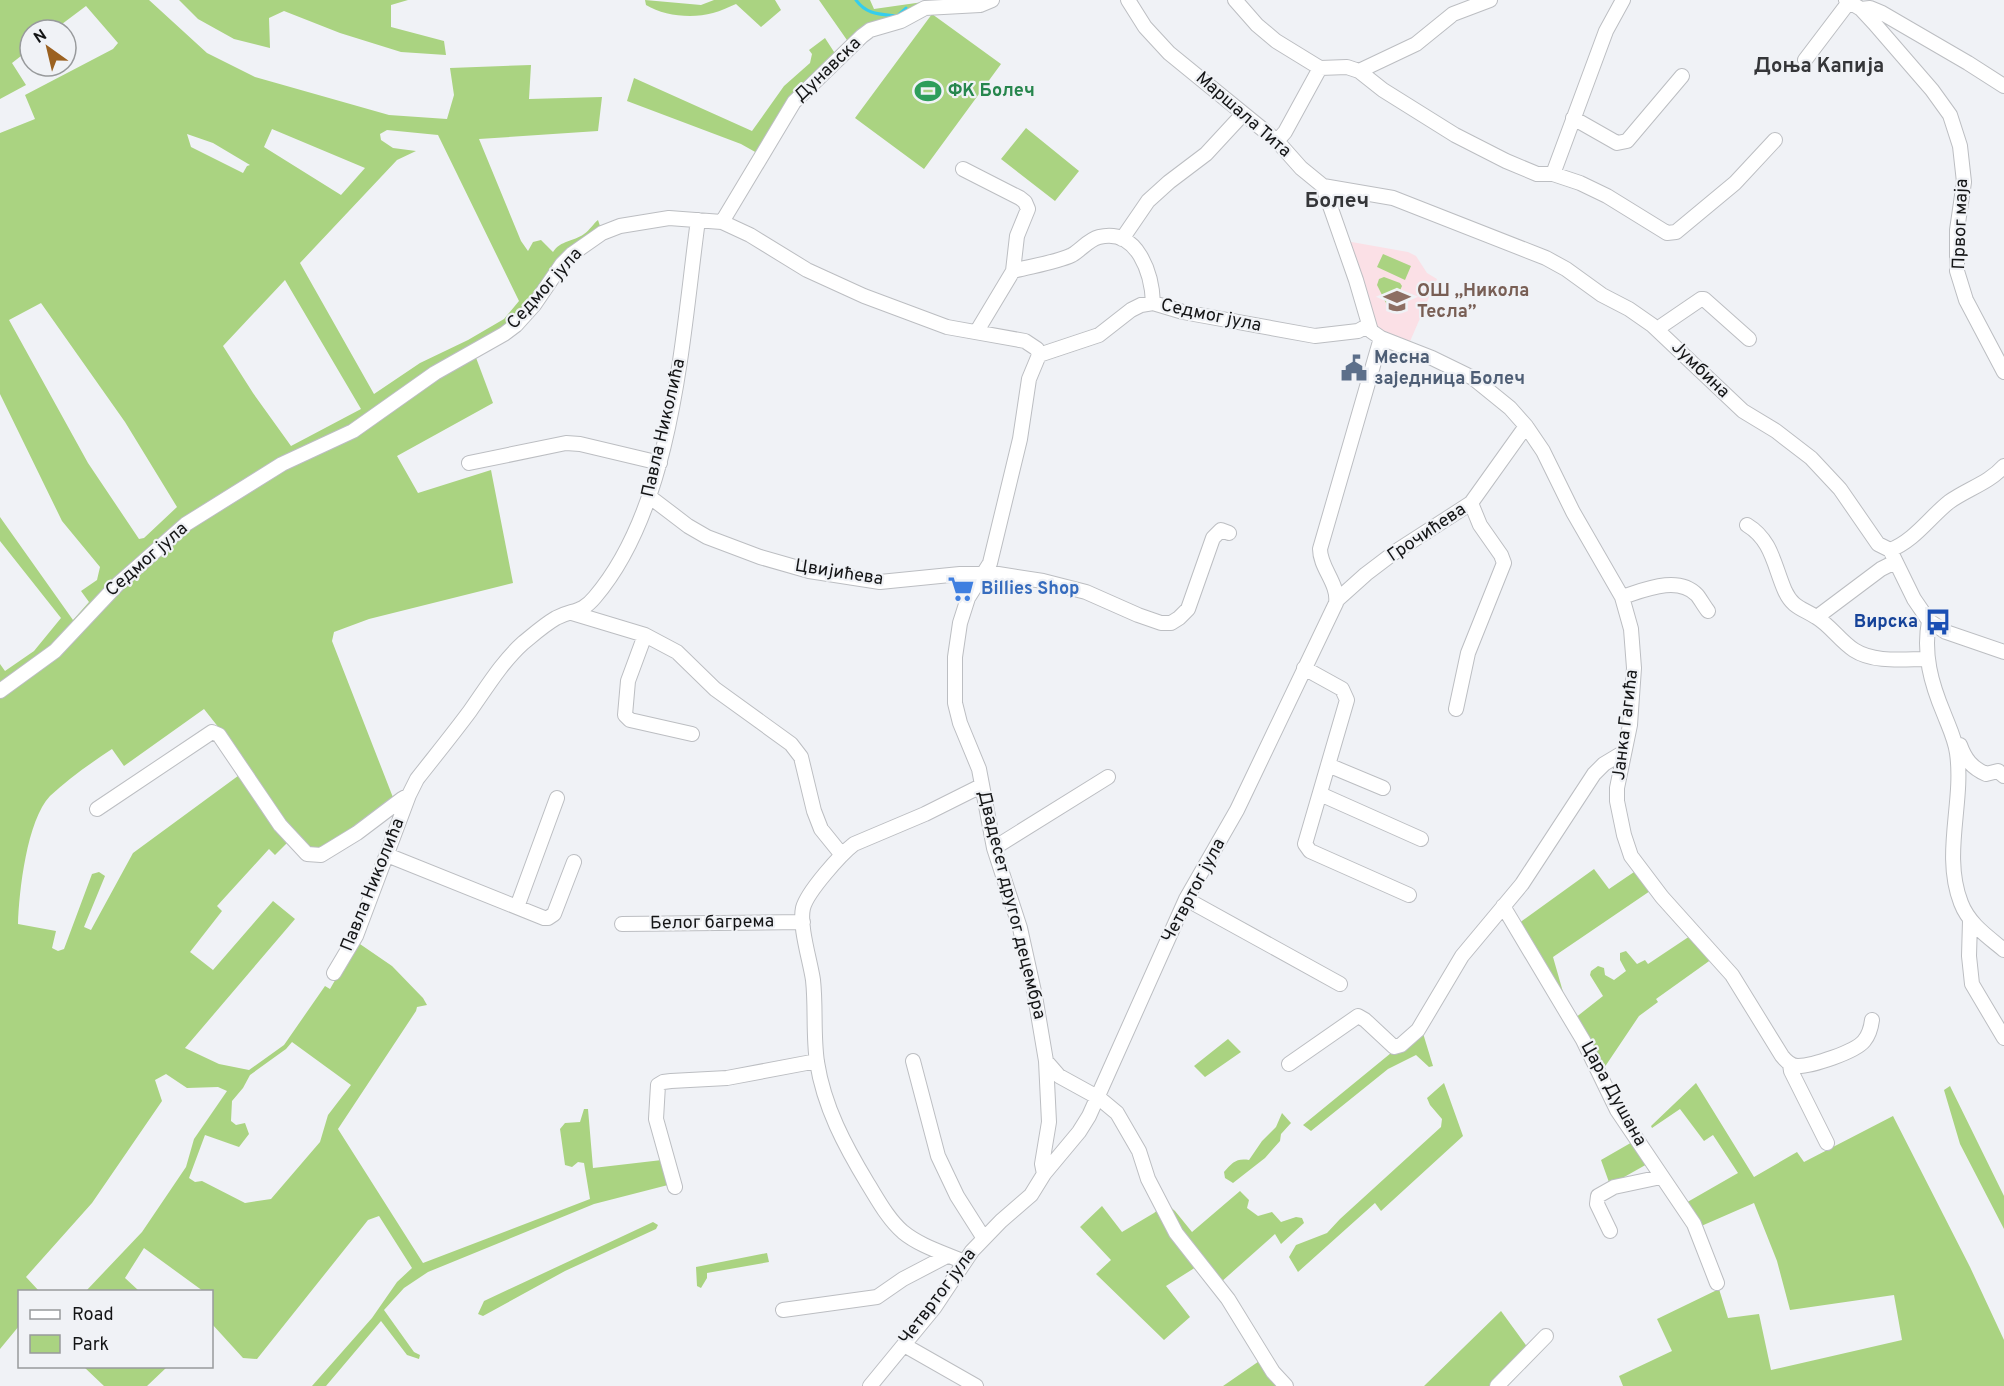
<svg xmlns="http://www.w3.org/2000/svg" width="2004" height="1386" font-family="Overpass,sans-serif">
	<rect width="100%" height="100%" fill="#f0f2f6"/>
	<!-- education -->
	<path fill="#fbe0e6" d="M1346 241 1408 252 1416 256 1427 273 1437 279 1408 346 1374 327Z"/>
	<!-- green -->
	<path fill="#aad381" fill-rule="evenodd" d="M0 0H149L207 53 255 77 389 115 447 119 454 95 450 68 531 65 529 99 602 97 598 131 479 139 521 241 528 251 533 242 541 240 553 252C561 240 573 242 584 234 590 230 593 224 598 220L601 229 512 323 472 347 493 403 397 456 418 493 491 470 513 583 369 619 334 632 332 641 394 800 364 824 315 851 294 836 275 855 269 849 217 906 222 911 190 952 213 970 273 901 295 919 185 1048 219 1064 249 1070 284 1045 325 986 330 989 357 942 392 966 423 998 427 1005 417 1007 416 1011 338 1129 423 1263 590 1199 584 1163 578 1162 572 1167 565 1165 560 1129 565 1123 580 1122 584 1109H588L593 1168 662 1160 668 1185 594 1204 428 1272 404 1288 384 1310 414 1352 420 1355 419 1359 407 1355 381 1321 326 1386H312L372 1318 397 1282 412 1268 379 1216 368 1220 257 1359 243 1358 212 1324V1292L203 1291 144 1248 125 1278 138 1290 144 1291H86L142 1232 186 1167 194 1139 227 1091 218 1087 187 1088 166 1074 155 1080 162 1101 92 1203 26 1277 39 1291 20 1292 19 1326 0 1349V664L5 671 34 651 61 618 0 541V517L73 620 89 602 81 591 97 580 100 567 62 521 0 394V133L35 119 25 95 113 49 118 43 86 6 54 30H30V49L12 63 26 85 0 99ZM272 129 365 168 341 195 264 147ZM387 130 438 135 519 301 504 319 468 340 420 363 374 394 300 263 397 160 416 151 393 148 381 140 380 134ZM187 134 213 143 250 165 247 166 243 173 191 147ZM285 280 361 409 291 446 253 393 223 346ZM41 303 125 422 177 507 144 538 139 539 88 463 9 320ZM204 709 234 747 242 773 133 853 91 930 84 927 105 876 99 872 92 874 64 949 58 951 52 948 56 931 18 924C19 891 27 820 50 796 68 779 91 763 112 749L124 766ZM292 1042 351 1085 328 1115 320 1142 271 1199 245 1203 202 1181 195 1182 189 1178 205 1135 239 1147 249 1134 245 1123 236 1125 231 1121 232 1101 243 1088 250 1075 286 1049Z
		M179 0H408L391 5V27L444 41 446 55 401 52 340 33 284 11 269 18 270 48 234 39 198 19Z
		M645 0 701 5 714 0H775L781 10 761 27 736 4C728 7 721 11 713 13 692 19 664 16 646 5Z
		M819 0H870L874 9 923 2 924 7 849 43Z
		M932 14 1001 64 924 169 855 118Z
		M825 38 836 55 757 153 741 144 627 101 634 78 752 131 784 86 810 63 812 54 809 50Z
		M1026 128 1079 171 1055 201 1001 159Z
		M1383 254 1411 266 1405 280 1377 267Z
		M1384 277 1400 283 1402 286 1392 308 1387 305 1377 285 1379 279Z
		M1594 869 1609 889 1637 870 1653 889 1553 957 1563 992 1555 997 1515 926Z
		M1693 934 1712 959 1656 999 1658 1002 1639 1016 1598 1077 1570 1022 1603 996 1590 975 1591 971 1598 966 1604 968 1605 975 1614 980 1626 971 1620 960V953L1626 951 1637 964 1645 960 1648 964Z
		M1422 1030 1433 1066 1429 1067 1416 1055 1388 1069 1311 1131 1303 1125 1391 1053 1408 1043Z
		M1228 1039 1241 1052 1205 1077 1194 1066Z
		M1444 1083 1463 1136 1381 1211 1375 1203 1298 1272 1289 1257 1296 1245 1327 1233 1340 1219 1441 1127 1442 1119 1430 1105 1427 1098Z
		M1696 1083 1754 1177 1797 1152 1804 1162 1893 1116 1970 1267 2004 1340V1386H1623L1619 1376 1672 1351 1657 1319 1719 1289 1728 1318 1759 1314 1771 1370 1902 1340 1894 1295 1790 1310 1777 1261 1754 1203 1699 1227 1684 1204 1738 1173 1713 1135 1704 1141 1680 1109 1652 1128 1651 1126Z
		M1950 1086 2004 1196V1229L1960 1144 1944 1090Z
		M1282 1113 1291 1123 1281 1134 1280 1141 1265 1158 1233 1183 1225 1178 1224 1172C1232 1163 1236 1158 1249 1160L1262 1141 1276 1127Z
		M1634 1141 1649 1163 1610 1185 1601 1160Z
		M1240 1191 1249 1200 1247 1208 1258 1216 1272 1212 1281 1222 1296 1217 1302 1218 1304 1223 1281 1244 1275 1234 1220 1283 1204 1262 1166 1286 1190 1317 1164 1340 1096 1274 1111 1260 1080 1227 1102 1206 1122 1232 1154 1213 1166 1203 1175 1211 1192 1232Z
		M653 1222 658 1225 656 1229 565 1271 483 1316 478 1314 484 1301Z
		M767 1253 769 1262 707 1273V1278L701 1288 697 1286 696 1267Z
		M1501 1311 1528 1348 1490 1386H1424Z
		M1268 1355 1290 1386H1223Z
		M84 1367H167L147 1386H104Z"/>
	<g fill="none" stroke-linecap="round" stroke-linejoin="round">
		<!-- stream -->
		<path stroke="#35cded" stroke-width="3" d="M856 0C867 15 880 14 897 16L906 8"/>
		<!-- minor casing -->
		<g stroke="#bcbec2" stroke-width="16">
			<path id="minor" d="M1128 0 1145 27 1169 53 1277 141 1301 168 1323 186 1356 280 1371 331 1381 338 1432 358 1473 378 1510 408 1526 426 1543 451 1573 512 1622 597 1631 629 1634 668 1630 725 1617 788V801L1624 835 1631 856 1662 897 1732 975 1782 1056C1786 1061 1791 1066 1798 1066 1812 1066 1855 1052 1864 1041 1869 1035 1871 1028 1872 1020
				M1235 0 1257 25 1276 41 1320 68 1347 67 1359 71 1383 90 1455 135 1506 161 1537 174H1553L1580 183 1607 196 1667 233 1676 232 1735 183 1775 140
				M1846 0 1861 9 1874 23 1932 90 1950 115 1960 146 1964 182 1957 230V271L1966 300 2004 372
				M1861 9 1870 8 1882 13 1968 63 2004 86
				M1805 60 1849 2
				M1359 71 1416 44 1453 14 1490 0
				M1573 118 1617 143 1627 141 1682 76
				M1277 141 1285 132 1320 68
				M963 169 1020 198 1025 202 1028 209 1017 236 1013 271 977 331
				M1553 174 1606 31 1623 0
				M1323 186 1393 198 1546 258 1566 269 1602 295 1629 309 1652 325 1743 411 1776 431 1811 458 1840 489 1878 544 1890 550 1914 599 1929 621 1946 632 2004 652
				M722 222 794 102 862 36 870 30 901 21 925 8 980 5 992 0
				M1122 239 1148 201 1169 182 1206 154 1243 114
				M1013 271C1031 266 1055 263 1072 255 1082 249 1088 240 1099 237 1138 227 1152 275 1153 303
				M1657 329 1701 299H1704L1749 339
				M1039 355 1029 379 1020 439 990 563 968 598 960 623 955 657V703L960 723 979 769 994 848 1020 928 1035 996 1046 1061 1059 1076 1099 1098 1117 1113 1139 1151 1148 1179 1176 1233 1228 1299 1273 1372 1286 1386
				M469 463 566 443 580 444 660 463
				M650 497 688 526 707 537 760 557 809 571 880 582 960 574H998L1043 581 1086 592 1138 615 1161 623H1171L1179 618 1188 609 1213 538 1221 530 1229 533
				M1747 525C1772 540 1774 566 1785 591 1793 608 1802 608 1816 617 1830 625 1840 641 1854 650 1874 663 1904 659 1927 659
				M1890 550C1914 541 1930 517 1949 502 1967 489 1989 483 2004 466
				M1622 597C1644 590 1678 575 1697 595 1701 600 1704 606 1708 611
				M1337 600 1366 574 1395 552 1471 503 1526 426
				M572 613 645 635 677 652 715 689 791 744 801 757 814 811 821 829 842 855
				M1817 617 1881 569 1895 562
				M1929 621C1923 654 1931 683 1944 714 1949 727 1955 739 1957 753 1964 803 1942 854 1961 903 1969 924 1987 936 2004 950
				M645 635 628 681 625 715 630 720 692 734
				M1304 668 1342 689 1347 700 1305 844 1310 851 1409 895
				M0 691 55 651 118 584 186 524 282 464 353 431 435 373 504 334 516 325 534 305 562 264 572 254 602 233 620 226 669 218 722 222 750 235 807 270 864 296 947 327 1025 341 1037 349 1039 355 1099 335 1131 310 1141 305 1153 303 1183 312 1315 336 1358 331 1369 325
				M1456 709 1468 653 1504 563 1501 555 1480 525 1471 503
				M1960 745C1965 759 1972 768 1986 774L1998 771 2004 776
				M1328 765 1383 788
				M1320 794 1421 839
				M97 809 212 732 219 735 280 825 307 854 321 855 357 833 402 799 409 795
				M994 848 1108 777
				M387 855 544 918H548L554 914 574 862
				M1186 899 1340 984
				M1503 906 1583 1040 1617 1110 1694 1224 1717 1283
				M517 907 557 798
				M1970 921 1969 956 1972 984 2004 1038
				M622 924 803 922
				M334 973 356 936 409 795 417 779C435 756 453 734 470 711 487 687 502 662 523 643 534 634 544 625 556 618 573 609 581 614 595 597 674 504 682 337 698 220
				M913 1061 938 1156 957 1196 983 1237
				M1289 1064 1358 1016 1365 1020 1394 1047 1401 1045 1418 1030 1462 956 1522 884 1594 774 1604 764 1624 752
				M1790 1064 1791 1071 1827 1143
				M1044 1174 1042 1164 1049 1122 1046 1061
				M675 1187 656 1119 658 1085 663 1082 671 1081 727 1078 817 1061
				M1610 1231 1597 1204 1598 1196 1614 1187 1661 1177
				M964 1262C944 1253 920 1246 903 1232 888 1219 878 1200 868 1184 845 1146 824 1107 817 1062 813 1035 816 1007 813 980 810 960 799 926 803 908 807 892 841 854 854 844L925 814 981 786
				M783 1310 877 1297 903 1279 947 1256
				M904 1345 976 1386
				M870 1386 934 1308 972 1251 1001 1221 1031 1195 1044 1174 1079 1132 1089 1116 1186 899 1237 810 1336 603C1339 584 1320 568 1320 549L1381 338
				M1497 1386 1546 1336"/>
		</g>
		<!-- minor -->
		<use href="#minor" stroke="#fff" stroke-width="14"/>
	</g>
	<!-- icons -->
	<defs>
		<g id="stadium-bare" transform="scale(2.07)"><path d="M0-5a6.5 5 0 1 0 0 10a6.5 5 0 1 0 0-10ZM-3.5-1.8h7v3.6h-7Z" fill="#2e9e5b" stroke="#f0f2f6" stroke-width="2.5" paint-order="stroke"/></g>
		<g id="school-bare" transform="scale(2.07)"><path d="M0-5L7-2L0 1L-7-2ZM-4 1L0 2.5L4 1V4Q0 6-4 4Z" fill="#8d6e63" stroke="#f0f2f6" stroke-width="2.5" paint-order="stroke"/></g>
		<g id="civic-bare" transform="scale(2.07)"><path d="M-.6-6.5H3V-4.5H.6V-3L4-1V1h2V6H-6V1h2V-1L-.6-3ZM-1.2 2.5V6h2.4V2.5Z" fill="#5c6f8a" stroke="#f0f2f6" stroke-width="2.5" paint-order="stroke"/></g>
		<g id="supermarket-bare" transform="scale(2.07)"><path d="M-6-5.5h2.5l.6 2H6L4.5 2H-2.5L-4.4-4H-6ZM-1.5 3.2a1.3 1.3 0 1 0 .1 0ZM3 3.2a1.3 1.3 0 1 0 .1 0Z" fill="#3f7fe0" stroke="#f0f2f6" stroke-width="2.5" paint-order="stroke"/></g>
		<g id="bus-bare" transform="scale(2.07)"><path d="M-5-6H5V4H4V6H2V4H-2V6H-4V4H-5ZM-3.5-4V0h7V-4ZM-3.5 1.2v1.5H-2V1.2ZM2 1.2v1.5H3.5V1.2Z" fill="#1a4fb4" stroke="#f0f2f6" stroke-width="2.5" paint-order="stroke"/></g>
	</defs>
	<g fill-rule="evenodd">
		<use href="#stadium-bare" x="928" y="91"/>
		<use href="#school-bare" x="1397" y="301"/>
		<use href="#civic-bare" x="1354" y="368"/>
		<use href="#supermarket-bare" x="961" y="589"/>
		<use href="#bus-bare" x="1938" y="622"/>
	</g>
	<g text-anchor="middle" dominant-baseline="central" stroke-width="4.5" stroke-linejoin="round" paint-order="stroke">
		<!-- street labels -->
		<g font-size="18" fill="#141516" stroke="#f0f2f6">
			<text transform="translate(828 70) rotate(-44)">Дунавска</text>
			<text transform="translate(1243 115) rotate(41)">Маршала Тита</text>
			<text transform="translate(1961 224) rotate(-88)">Првог маја</text>
			<text transform="translate(545 289) rotate(-48)">Седмог јула</text>
			<text transform="translate(1211 316) rotate(12)">Седмог јула</text>
			<text transform="translate(1700 370) rotate(44)">Јумбина</text>
			<text transform="translate(664 428) rotate(-77)">Павла Николића</text>
			<text transform="translate(1427 533) rotate(-34)">Грочићева</text>
			<text transform="translate(147 560) rotate(-41)">Седмог јула</text>
			<text transform="translate(839 573) rotate(9)">Цвијићева</text>
			<text transform="translate(1626 725) rotate(-83)">Јанка Гагића</text>
			<text transform="translate(373 885) rotate(-68)">Павла Николића</text>
			<text transform="translate(1194 891) rotate(-62)">Четвртог јула</text>
			<text transform="translate(1011 905) rotate(76)">Двадесет другог децембра</text>
			<text transform="translate(712 923) rotate(-1)">Белог багрема</text>
			<text transform="translate(1613 1094) rotate(61)">Цара Душана</text>
			<text transform="translate(938 1297) rotate(-53)">Четвртог јула</text>
		</g>
		<!-- leisure labels -->
		<g font-size="18" font-weight="bold" fill="#27864d" stroke="#f0f2f6" text-anchor="start">
			<text x="948" y="91">ФК Болеч</text>
		</g>
		<!-- education labels -->
		<g font-size="18" font-weight="bold" fill="#785e54" stroke="#f0f2f6" text-anchor="start">
			<text x="1417" y="291">ОШ „Никола<tspan x="1417" dy="21">Тесла”</tspan></text>
		</g>
		<!-- service labels -->
		<g font-size="18" font-weight="bold" fill="#4e5e75" stroke="#f0f2f6" text-anchor="start">
			<text x="1374" y="358">Месна<tspan x="1374" dy="21">заједница Болеч</tspan></text>
		</g>
		<!-- shop labels -->
		<g font-size="18" font-weight="bold" fill="#366cbe" stroke="#f0f2f6" text-anchor="start">
			<text x="981" y="589">Billies Shop</text>
		</g>
		<!-- transit labels -->
		<g font-size="18" font-weight="bold" fill="#164399" stroke="#f0f2f6" text-anchor="end">
			<text x="1918" y="622">Вирска</text>
		</g>
		<!-- neighbourhood labels -->
		<g font-size="20" font-weight="bold" fill="#353639" stroke="#f0f2f6">
			<text x="1819" y="67">Доња Капија</text>
		</g>
		<!-- quarter labels -->
		<g font-size="21" font-weight="bold" fill="#353639" stroke="#f0f2f6">
			<text x="1337" y="201">Болеч</text>
		</g>
	</g>
	<!-- legend -->
	<rect x="18" y="1290" width="195" height="78" fill="#f0f2f6" stroke="#989a9c" stroke-width="1.5"/>
	<rect x="30" y="1310" width="30" height="9" fill="#ffffff" stroke="#989a9c" stroke-width="1.5"/>
	<text x="72" y="1320" font-size="18" fill="#141516">Road</text>
	<rect x="30" y="1335" width="30" height="18" fill="#aad381" stroke="#989a9c" stroke-width="1.5"/>
	<text x="72" y="1350" font-size="18" fill="#141516">Park</text>
	<!-- north arrow -->
	<g transform="translate(48 48) rotate(326)"><circle r="28" fill="#f0f2f6" stroke="#989a9c" stroke-width="1.5"/>
	<path d="M0-4.5L10 22L0 15L-10 22Z" fill="#9b6120"/>
	<text y="-9" font-size="16" font-weight="bold" text-anchor="middle" fill="#141516">N</text>
	</g>
</svg>
